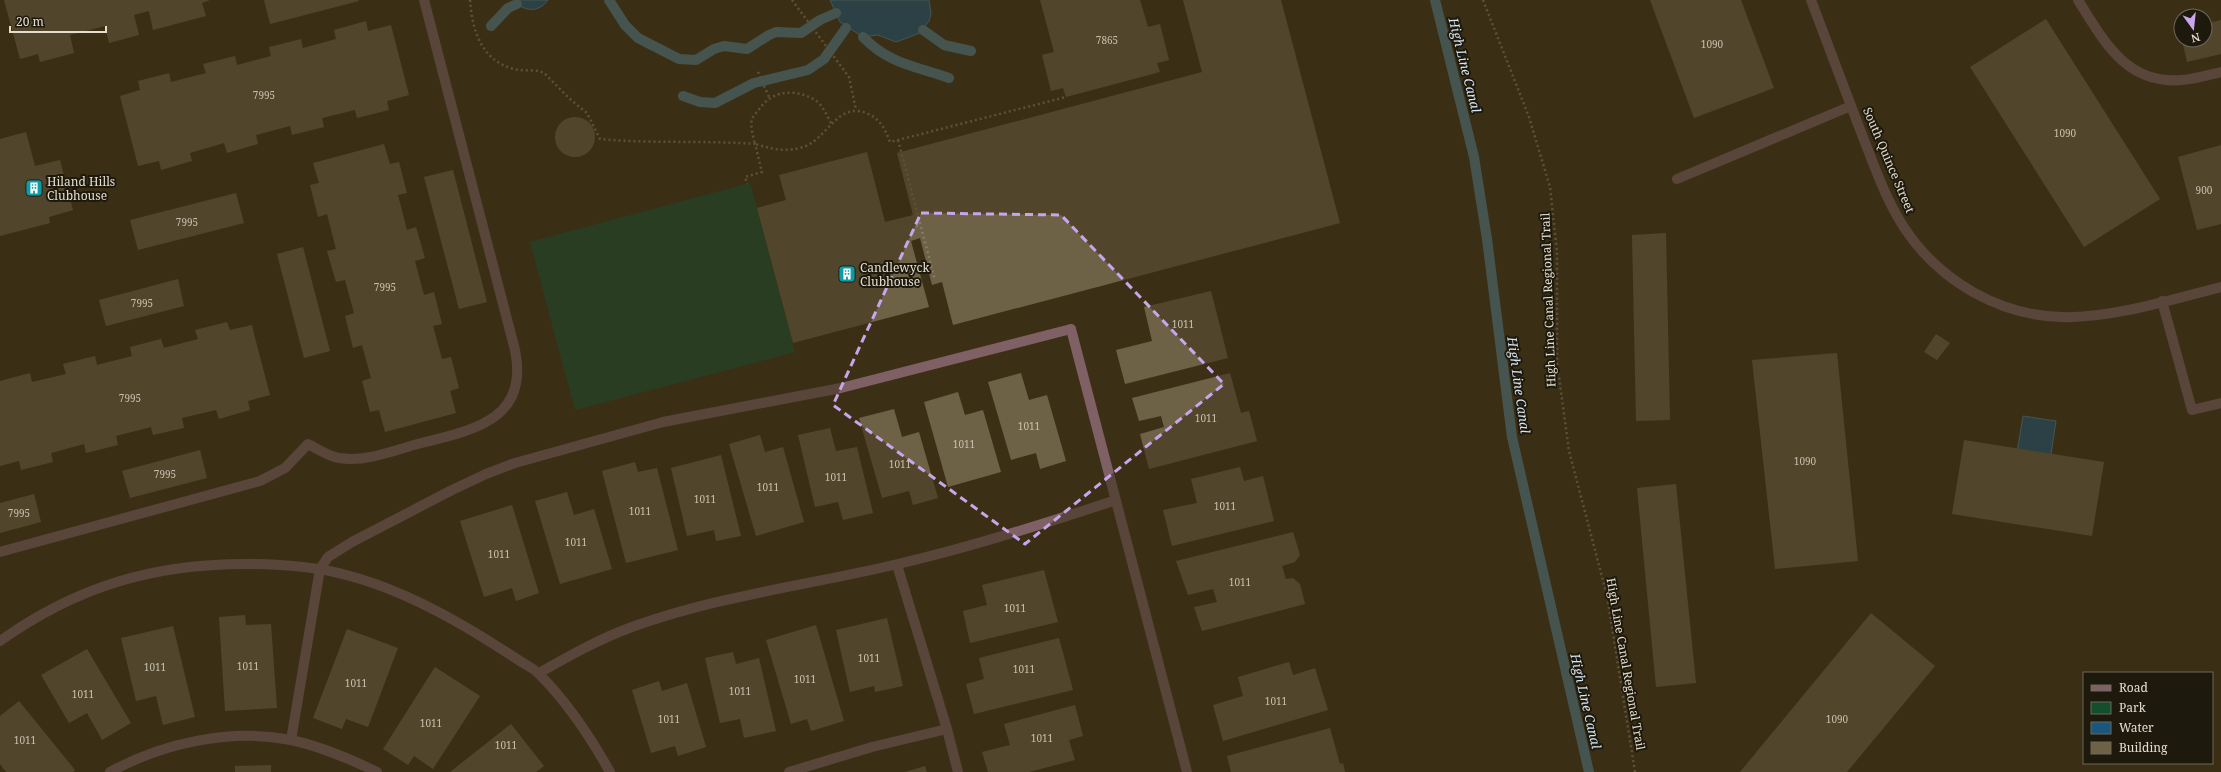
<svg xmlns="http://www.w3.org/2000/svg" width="2221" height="772" font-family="'Noto Serif',serif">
	<rect width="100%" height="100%" fill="#3b3015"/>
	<!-- green -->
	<path fill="#124f2f" d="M750 183 795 352 575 410 530 242Z"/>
	<!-- water -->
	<path fill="#19577f" stroke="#568097" d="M514 0H548C539 13 523 12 514 0Z
		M830 0H929L931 14 929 21 920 33 896 42 878 35 863 37 840 22Z
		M2023 416 2056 421 2051 454 2011 489Z"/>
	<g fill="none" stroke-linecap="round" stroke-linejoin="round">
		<!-- stream -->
		<path stroke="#568097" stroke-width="10" d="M609 0 625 25 638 38 679 59 696 60 714 49 724 46 747 49 769 35 776 32 801 33 820 20 836 13
			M1435 0 1474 157 1487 239 1512 437 1589 772
			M491 26 508 8 517 4
			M923 30 944 45 971 51
			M863 37C889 64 915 66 949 78
			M683 96 700 102 715 103 754 83 808 70 824 59 846 28"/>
	</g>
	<!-- building -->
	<path fill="#6e6246" d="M4 0H210L202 3 206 16 153 30 149 11 134 15 139 35 109 43 105 26 70 35 74 53 40 62 38 54 20 59Z
		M264 0H358L359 1 270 24Z
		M1040 0H1140L1148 27 1160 24 1169 60 1157 63 1160 72 1066 97 1063 88 1051 91 1042 55 1054 52Z
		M1183 0H1281L1340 223 953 325 942 282 932 285 920 238 911 241 929 307 793 343 757 208 786 200 779 175 867 152 885 222 913 215 897 153 1202 72Z
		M1650 0H1741L1774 88 1694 118Z
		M2046 19 2160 199 2084 247 1970 67Z
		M2221 20V54L2187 62 2182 40H2205V24Z
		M366 21 368 31 391 25 393 33 409 95 387 101 389 110 357 118 355 110 322 118 324 127 292 135 290 126 256 135 258 144 227 153 224 143 190 153 192 161 161 170 159 161 138 166 120 96 140 90 138 81 169 73 171 82 206 73 203 64 235 56 237 65 271 56 269 47 301 39 303 48 336 39 334 30Z
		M555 137a20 20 0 1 1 40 0a20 20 0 1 1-40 0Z
		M26 132 35 166 60 160 73 210 49 217 50 223 0 236V139Z
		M384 144 390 164 399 162 407 193 398 195 407 230 416 227 425 258 415 261 424 295 434 292 442 324 433 326 442 359 451 357 459 388 450 391 456 413 385 432 379 410 370 412 362 381 371 378 362 345 353 348 345 316 354 313 345 280 336 282 327 251 336 249 327 214 318 217 310 185 319 183 313 163Z
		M2221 145V224L2197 230 2178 157Z
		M453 170 487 302 459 309 424 177Z
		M236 193 244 223 138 250 130 220Z
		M1666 233 1670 420 1636 421 1632 235Z
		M303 247 330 351 304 358 277 254Z
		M178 279 184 306 106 326 99 300Z
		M1211 291 1228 358 1125 384 1116 350 1152 341 1144 307Z
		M227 322 230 330 252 325 254 334 270 395 248 401 250 410 219 419 216 410 182 418 184 428 153 435 151 427 116 436 118 445 86 453 84 444 51 453 53 462 21 470 19 461 0 466V381L30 373 32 382 66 374 63 364 95 356 97 365 132 356 130 347 161 339 164 348 198 339 195 330Z
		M1936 334 1950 343 1937 360 1924 352Z
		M1837 353 1858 561 1775 569 1752 360Z
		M1021 373 1029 400 1047 395 1066 461 1040 469 1036 453 1011 460 988 382Z
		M1230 373 1241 413 1249 411 1257 441 1149 469 1140 434 1164 427 1161 416 1139 421 1132 398Z
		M958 392 965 415 983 410 1001 472 948 487 924 402Z
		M894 409 902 437 919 432 938 498 913 505 909 491 882 498 859 418Z
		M830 428 836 451 857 447 873 513 843 520 838 502 815 507 798 435Z
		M760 435 765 452 783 447 804 522 756 536 729 444Z
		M1964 440 2104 462 2092 536 1952 514Z
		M200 450 207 478 130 498 122 471Z
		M721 455 741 536 716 541 714 530 687 536 671 468Z
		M635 462 638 472 657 468 678 550 626 563 602 471Z
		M1240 467 1244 481 1263 476 1274 521 1172 546 1163 510 1197 503 1191 479Z
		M1676 484 1696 683 1656 687 1637 488Z
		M567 492 574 515 594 509 612 569 560 584 535 501Z
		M34 494 41 522 0 533V503Z
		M512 505 539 593 516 601 512 588 484 597 460 521Z
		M1293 532 1300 555 1295 562 1282 566 1286 579 1293 578 1300 584 1305 604 1202 631 1194 607 1217 602 1213 589 1188 595 1176 561Z
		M1044 570 1058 622 970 643 963 611 987 605 982 585Z
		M1871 613 1935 666 1847 772H1740Z
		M245 615 246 625 271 624 277 708 225 711 219 617Z
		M887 618 903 686 875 692 874 686 850 692 836 630Z
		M816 625 844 721 811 731 807 719 791 724 766 640Z
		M173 626 195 717 163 725 156 696 136 701 121 638Z
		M347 629 398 648 368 727 346 719 342 729 313 718Z
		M1059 638 1073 690 974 714 966 684 984 679 979 658Z
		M87 649 131 723 102 740 87 713 69 723 41 675Z
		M733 652 736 664 759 658 776 731 744 738 740 719 720 723 705 658Z
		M1289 662 1293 675 1315 668 1328 710 1223 741 1213 705 1243 696 1238 677Z
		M435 667 480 696 433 769 414 756 408 765 383 749Z
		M659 681 662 691 687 683 706 747 678 756 675 746 651 753 632 690Z
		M19 701 75 770 73 772H6L0 764V716Z
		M1075 705 1083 736 1069 740 1075 760 1029 772H988L982 752 1010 745 1004 724Z
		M511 724 544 766 536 772H450Z
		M1330 728 1340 764 1343 763 1345 772H1231L1227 756Z
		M271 765V772H235V766Z
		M925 766 927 772H905Z"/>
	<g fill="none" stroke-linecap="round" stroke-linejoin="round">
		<!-- path -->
		<path stroke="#857c66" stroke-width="2.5" stroke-dasharray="2 3" stroke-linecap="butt" d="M470 0C472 29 481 61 514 69 522 71 531 70 539 71L544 73 571 100 587 113 600 139C652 144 703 140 755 144L762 172 745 177 747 184
			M792 0 849 77 856 110
			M1483 0 1529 117 1550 187 1557 252V362L1569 451 1607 596 1635 772
			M758 72 769 97
			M831 123C827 116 822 104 815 100 794 88 771 90 758 111 756 113 753 116 752 119 750 126 753 136 755 144 772 149 788 153 806 146 827 137 839 102 866 113 880 118 885 129 890 142L1066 97
			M898 140 935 280
			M916 226 921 225"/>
		<!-- lane -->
		<path stroke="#7f6064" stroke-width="10" d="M2078 0C2104 41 2126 85 2182 80 2195 79 2208 75 2221 72
			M1677 179 1851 106
			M2162 301 2192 410 2221 403
			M0 552 260 481 285 468 308 444C318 449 328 456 339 458 364 462 390 452 414 445 468 431 530 423 515 350L424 0
			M897 565 947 729 958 772
			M291 740 320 569 328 557 352 542 452 490 486 474 515 463 663 422 841 388 1071 329
			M110 772C163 743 231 728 291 740 320 746 350 759 377 772
			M789 772 872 747 947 729"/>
		<!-- street -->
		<path stroke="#7f6064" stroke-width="10" d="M1811 0C1827 42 1843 85 1859 127 1873 162 1885 199 1905 229 1940 281 1998 315 2061 317 2110 319 2173 299 2221 287
			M1071 329 1187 772
			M0 641C76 587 152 564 245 564 279 564 313 566 346 575 390 586 430 606 469 629 486 639 503 650 520 661 526 665 535 669 540 675 568 703 591 738 610 772
			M539 673C569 656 599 639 632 627 718 596 809 585 898 564 972 547 1044 524 1116 500"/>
	</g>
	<!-- marked area -->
	<path d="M0 0H2221V772H0ZM921 213 1061 215 1224 384 1025 544 833 405Z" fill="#3b3015" fill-opacity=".55" fill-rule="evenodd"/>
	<path fill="none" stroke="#c9a5ee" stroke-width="3" stroke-dasharray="8 5" stroke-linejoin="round" d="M921 213 1061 215 1224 384 1025 544 833 405Z"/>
	<!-- icons -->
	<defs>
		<g id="building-square" transform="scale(0.9)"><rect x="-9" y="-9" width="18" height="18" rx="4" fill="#0f9aa8" stroke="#1e190d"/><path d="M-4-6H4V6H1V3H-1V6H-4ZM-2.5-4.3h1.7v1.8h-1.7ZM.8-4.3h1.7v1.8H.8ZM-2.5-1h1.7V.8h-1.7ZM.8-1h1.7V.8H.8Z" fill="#fff"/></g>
	</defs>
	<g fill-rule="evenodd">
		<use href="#building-square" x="34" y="188"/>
		<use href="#building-square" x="847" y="274"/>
	</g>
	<g text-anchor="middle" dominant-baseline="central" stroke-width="4" stroke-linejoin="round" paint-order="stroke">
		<!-- number labels -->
		<g font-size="10" fill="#c7bfad">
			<text x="1107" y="40">7865</text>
			<text x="1712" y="44">1090</text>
			<text x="264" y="95">7995</text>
			<text x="2065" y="133">1090</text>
			<text x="2204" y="190">900</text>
			<text x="187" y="222">7995</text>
			<text x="385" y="287">7995</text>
			<text x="142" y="303">7995</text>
			<text x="1183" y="324">1011</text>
			<text x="130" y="398">7995</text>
			<text x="1206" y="418">1011</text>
			<text x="1029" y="426">1011</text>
			<text x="964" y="444">1011</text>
			<text x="1805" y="461">1090</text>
			<text x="900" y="464">1011</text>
			<text x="165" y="474">7995</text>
			<text x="836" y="477">1011</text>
			<text x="768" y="487">1011</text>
			<text x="705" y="499">1011</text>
			<text x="1225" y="506">1011</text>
			<text x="640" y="511">1011</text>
			<text x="19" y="513">7995</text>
			<text x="576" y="542">1011</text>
			<text x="499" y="554">1011</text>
			<text x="1240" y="582">1011</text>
			<text x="1015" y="608">1011</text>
			<text x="869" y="658">1011</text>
			<text x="248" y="666">1011</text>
			<text x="155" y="667">1011</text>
			<text x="1024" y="669">1011</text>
			<text x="805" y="679">1011</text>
			<text x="356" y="683">1011</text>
			<text x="740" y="691">1011</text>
			<text x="83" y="694">1011</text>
			<text x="1276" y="701">1011</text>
			<text x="669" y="719">1011</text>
			<text x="1837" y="719">1090</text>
			<text x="431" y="723">1011</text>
			<text x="1042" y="738">1011</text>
			<text x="25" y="740">1011</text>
			<text x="506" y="745">1011</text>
		</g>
		<!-- street labels -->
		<g font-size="12" fill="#e5decf" stroke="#1e190d">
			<text transform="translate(1889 160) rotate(67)">South Quince Street</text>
			<text transform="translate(1548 300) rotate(-92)">High Line Canal Regional Trail</text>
			<text transform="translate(1626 664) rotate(80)">High Line Canal Regional Trail</text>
		</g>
		<!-- poi labels -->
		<g font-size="12" fill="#e5decf" stroke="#1e190d" text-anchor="start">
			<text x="47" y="181">Hiland Hills<tspan x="47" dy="14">Clubhouse</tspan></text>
			<text x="860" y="267">Candlewyck<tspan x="860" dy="14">Clubhouse</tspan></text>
		</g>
		<!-- water labels -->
		<g font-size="13" font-style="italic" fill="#d7e6f3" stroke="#1e190d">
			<text transform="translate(1465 65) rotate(76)">High Line Canal</text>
			<text transform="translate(1519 385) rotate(82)">High Line Canal</text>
			<text transform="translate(1586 701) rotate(77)">High Line Canal</text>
		</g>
	</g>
	<!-- legend -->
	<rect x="2083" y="672" width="130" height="92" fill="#1e190d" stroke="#6e685b"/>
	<rect x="2091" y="685" width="20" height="6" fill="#7f6064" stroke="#6e685b"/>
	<text x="2119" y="692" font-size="12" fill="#e5decf">Road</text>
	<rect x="2091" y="702" width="20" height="12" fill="#124f2f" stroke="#6e685b"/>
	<text x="2119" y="712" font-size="12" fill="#e5decf">Park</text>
	<rect x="2091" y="722" width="20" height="12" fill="#19577f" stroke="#6e685b"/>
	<text x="2119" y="732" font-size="12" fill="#e5decf">Water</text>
	<rect x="2091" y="742" width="20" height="12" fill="#6e6246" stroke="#6e685b"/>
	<text x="2119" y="752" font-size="12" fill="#e5decf">Building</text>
	<!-- north arrow -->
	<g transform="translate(2193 28) rotate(165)"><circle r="19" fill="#1e190d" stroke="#6e685b"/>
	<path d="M0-3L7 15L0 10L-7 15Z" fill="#c9a5ee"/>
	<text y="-6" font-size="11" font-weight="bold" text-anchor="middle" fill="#e5decf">N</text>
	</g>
	<!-- scale -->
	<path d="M10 26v6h96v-6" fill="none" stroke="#e5decf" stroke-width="2"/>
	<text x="16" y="26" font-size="12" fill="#e5decf" stroke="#1e190d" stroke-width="3" paint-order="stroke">20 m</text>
</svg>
